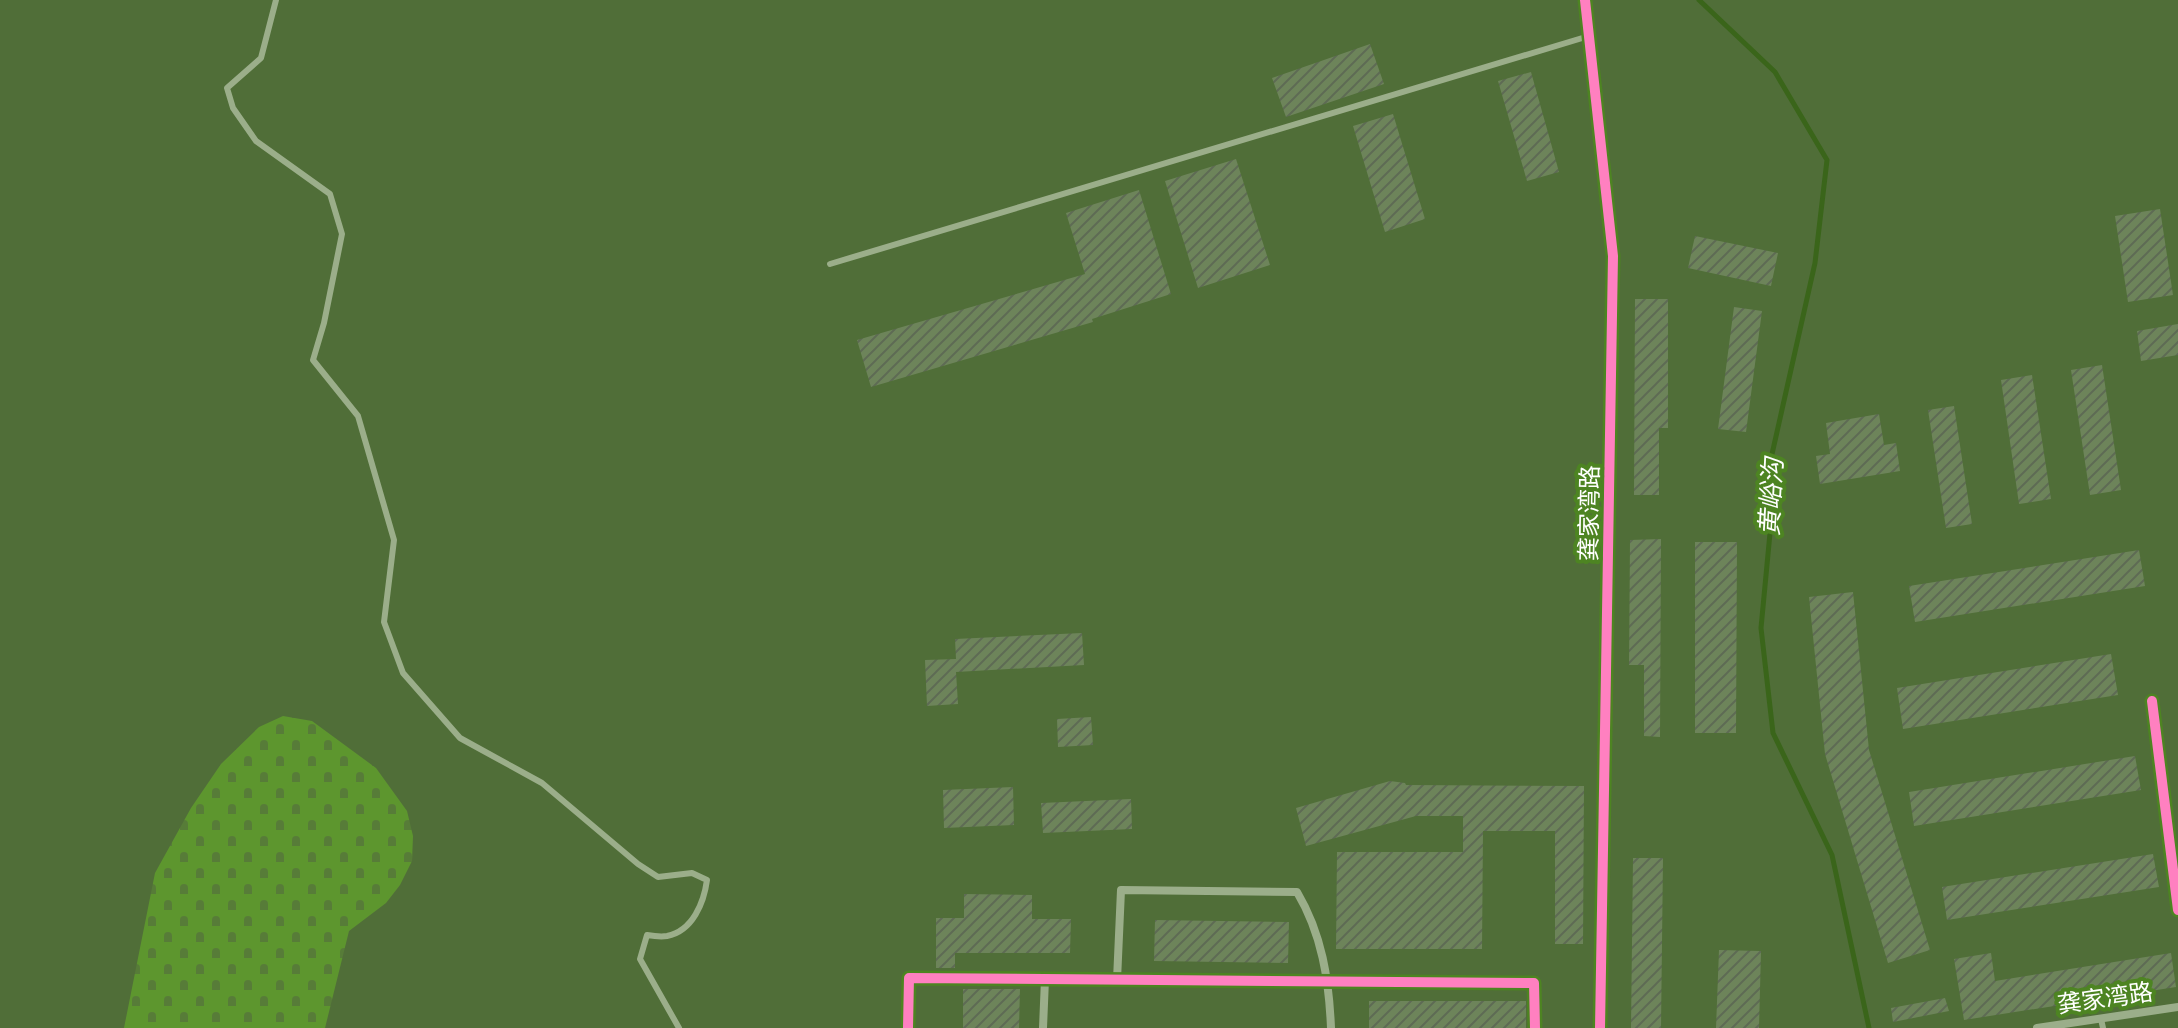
<svg xmlns="http://www.w3.org/2000/svg" width="2178" height="1028" font-family="'Space Grotesk','Noto Sans SC',sans-serif">
	<defs>
		<pattern id="cemetery-stones" width="16" height="16" patternUnits="userSpaceOnUse" patternTransform="scale(2)"><rect width="16" height="16" fill="#5d962e"/><path d="M2 7V4a2 2 0 0 1 4 0v3zM10 15v-3a2 2 0 0 1 4 0v3z" fill="#577c38"/></pattern>
		<pattern id="building-hatch" width="6" height="6" patternUnits="userSpaceOnUse" patternTransform="scale(2)"><rect width="6" height="6" fill="#6d845a"/><path d="M-1 1l2-2M0 6l6-6M5 7l2-2" fill="none" stroke="#5e6b54"/></pattern>
	</defs>
	<rect width="100%" height="100%" fill="#506e38"/>
	<!-- cemetery -->
	<path fill="url(#cemetery-stones)" d="M283 716 312 721 376 768 407 811 413 836 412 861 400 885 386 903 349 931 325 1028H124L155 873 191 808 221 764 259 727Z"/>
	<g fill="none" stroke-linecap="round" stroke-linejoin="round">
		<!-- stream -->
		<path stroke="#3a651a" stroke-width="5" d="M1699 0 1775 72 1827 160 1815 263 1770 463 1774 491 1761 628 1773 733 1832 855 1869 1028"/>
	</g>
	<!-- building -->
	<path fill="url(#building-hatch)" d="M1370 44 1384 84 1286 117 1272 78Z
		M1531 72 1559 172 1527 181 1498 81Z
		M1393 114 1425 219 1385 232 1353 126Z
		M1236 159 1270 265 1198 288 1165 181Z
		M1139 190 1171 294 1092 319 1093 322 871 387 857 340 1085 274 1066 213Z
		M2160 209 2173 295 2128 302 2115 216Z
		M1695 236 1778 253 1771 286 1688 268Z
		M1635 299H1668V428H1659V495H1634Z
		M1734 307 1762 311 1746 432 1718 429Z
		M2178 324V355L2141 361 2137 331Z
		M2102 365 2121 490 2090 495 2071 370Z
		M2032 375 2051 499 2019 504 2001 380Z
		M1954 406 1972 524 1946 528 1928 410Z
		M1879 414 1884 445 1896 443 1900 471 1820 484 1816 456 1830 454 1826 423Z
		M1661 539 1660 737 1644 736V665H1629L1630 540Z
		M1695 542H1737L1736 733H1695Z
		M2139 550 2145 586 1915 622 1909 586Z
		M1853 592 1869 750 1930 950 1888 963 1825 754 1809 597Z
		M1082 633 1084 665 956 672 958 704 927 706 925 660 956 659 955 639Z
		M2111 654 2118 695 1903 729 1897 688Z
		M1091 717 1093 745 1058 747 1057 719Z
		M2135 756 2141 790 1914 826 1909 792Z
		M1390 781 1405 783 1406 785 1584 786 1583 944H1555V831H1483L1482 949H1336L1337 852H1463V816H1416L1306 846 1296 808Z
		M1013 787 1014 825 944 828 943 790Z
		M1131 799 1132 829 1043 833 1041 803Z
		M2153 854 2159 887 1947 920 1942 887Z
		M1633 858H1663L1661 1028H1631Z
		M964 894 1032 895V919H1071L1070 953H955V968H936V918H964Z
		M1155 920 1289 922 1288 963 1154 961Z
		M1719 950 1761 951 1759 1028H1716Z
		M1991 953 1995 981 2171 953 2176 987 1964 1020 1954 959Z
		M963 989H1020L1019 1028H963Z
		M1945 998 1949 1011 1893 1022 1891 1008Z
		M1369 1001H1526V1028H1369Z"/>
	<g fill="none" stroke-linecap="round" stroke-linejoin="round">
		<!-- lane -->
		<path stroke="#9bae8a" stroke-width="6" d="M276 0 261 58 227 88 233 108 256 141 330 194 342 234 324 323 313 360 358 416 394 540 384 622 403 673 460 738 542 783 638 864 658 877 692 873 707 880C704 902 693 931 667 936 661 937 653 936 647 935L640 959 679 1028
			M830 264 1589 36
			M2101 1019 2103 1028"/>
		<!-- street -->
		<path stroke="#9bae8a" stroke-width="8" d="M1585 0 1613 256 1600 1028
			M2152 701 2178 910
			M1117 980 1121 890 1297 892C1322 934 1329 980 1331 1028
			M908 1028 909 978 1534 983 1535 1028
			M1043 1028 1045 979
			M2037 1028 2178 1007"/>
		<!-- cycleway casing -->
		<g stroke="#4d8422" stroke-width="15">
			<path id="cycleway" d="M1585 0 1613 256 1600 1028
				M2152 701 2178 910
				M908 1028 909 978 1534 983 1535 1028"/>
		</g>
		<!-- cycleway -->
		<use href="#cycleway" stroke="#ff80c0" stroke-width="10"/>
	</g>
	<g text-anchor="middle" dominant-baseline="central" stroke-width="8" stroke-linejoin="round" paint-order="stroke">
		<!-- street labels -->
		<g font-size="24" fill="#fff" stroke="#4d8422">
			<text transform="translate(1589 513) rotate(-89)">龚家湾路</text>
			<text transform="translate(2105 998) rotate(-8)">龚家湾路</text>
		</g>
		<!-- water labels -->
		<g font-size="26" font-style="italic" fill="#fff" stroke="#4d8422">
			<text transform="translate(1771 497) rotate(-87)">黄峪沟</text>
		</g>
	</g>
</svg>
